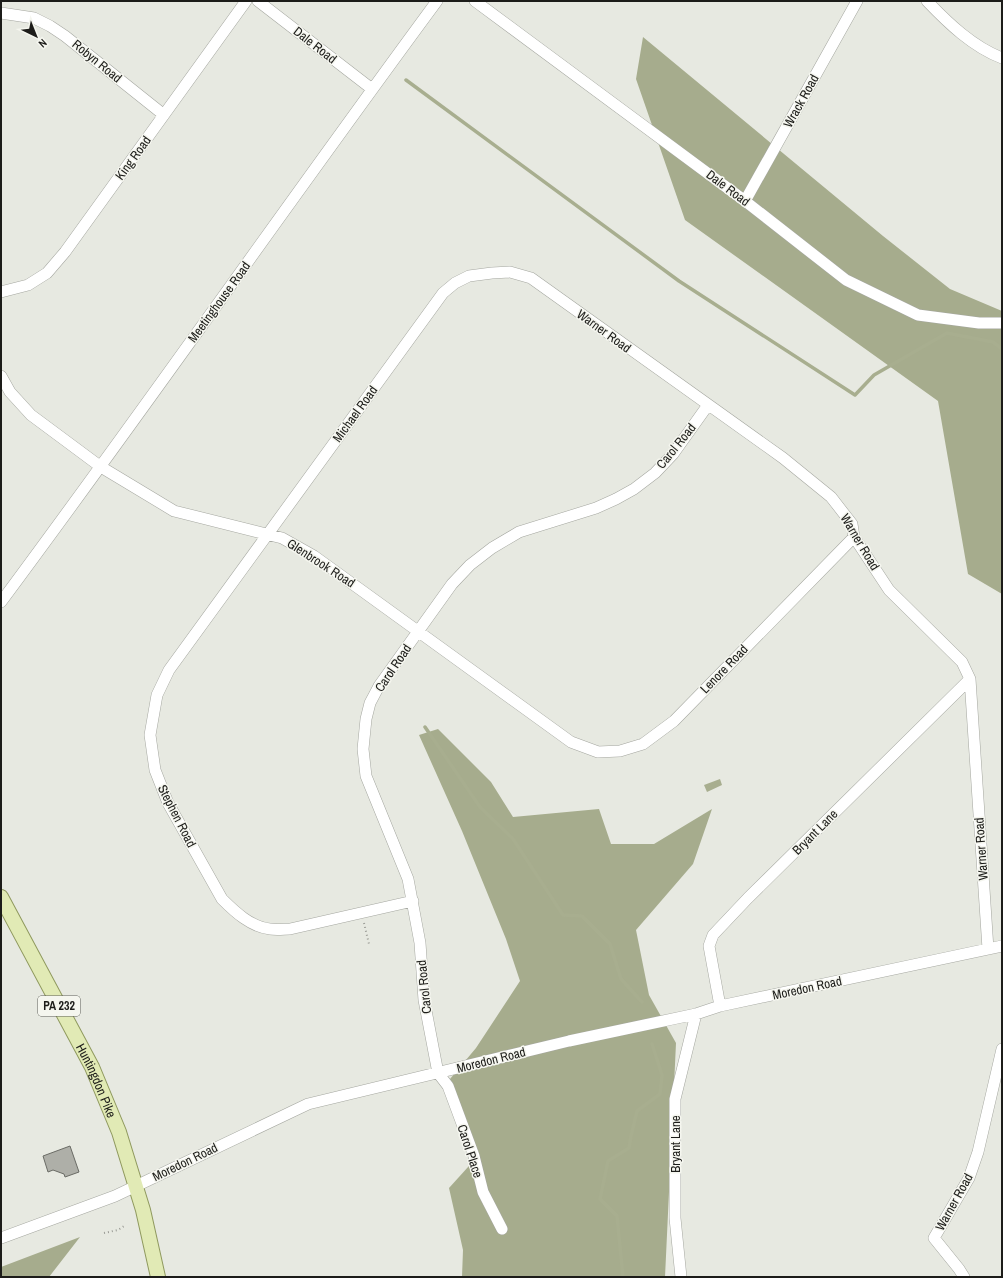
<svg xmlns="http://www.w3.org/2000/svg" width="1003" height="1278" font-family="'Archivo Narrow',sans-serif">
	<rect width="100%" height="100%" fill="#e7e9e1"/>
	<!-- forest -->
	<path fill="#a6ac8d" d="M643 37 883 236 950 289 1002 311V594L968 574 938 401 685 220 636 79Z
		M438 729 491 782 513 817 599 809 611 844H654L712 809 693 864 636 930 649 995 676 1043 665 1277H462L463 1250 449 1188 478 1156 450 1079 476 1048 520 981 506 939 462 831 419 735Z
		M80 1237 49 1277H1V1267Z"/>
	<!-- water -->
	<path fill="#a8ae8f" d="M720 779 722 785 707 792 704 785Z"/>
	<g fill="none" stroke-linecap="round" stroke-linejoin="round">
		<!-- stream -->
		<path stroke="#a8ae8f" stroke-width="3.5" d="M406 80 679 281 855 395 874 375 947 333 993 342 1002 349
			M425 727 480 807 513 839 563 915 582 916 610 944 621 979 642 1002
			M623 1277 617 1216 600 1199 608 1161 629 1148 631 1136 637 1111 660 1094 662 1075 652 1044"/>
	</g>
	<!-- building -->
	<path fill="#aeafa8" stroke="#6a6b65" d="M70 1146 79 1172 65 1177 64 1174 53 1170 48 1172 43 1156Z"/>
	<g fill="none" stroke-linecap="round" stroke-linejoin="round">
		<!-- minor casing -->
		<g stroke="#a5a7a0" stroke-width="12">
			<path id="minor" d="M258 1 372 89
				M475 1 745 201 846 280 918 315 979 323H1002
				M927 1C948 23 973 47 1002 58
				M1 13 34 18 50 26 65 36 164 115
				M745 201 857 1
				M1 292 28 285 47 273 65 252 246 1
				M1 376 10 392 31 415 101 467 174 511 282 538 314 556 571 742 598 752 620 751 643 744 674 721 854 537
				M1 602C149 403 290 200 437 1
				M413 901 290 929C284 929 277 930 270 929 251 927 235 912 222 899L168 803 155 770 150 735 157 695 169 670 443 293 455 283 469 276 492 273 510 272 531 278 783 458 831 497 852 524 854 537 889 590 962 662 970 679 988 949
				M720 1006 709 946 713 935 748 898 970 679
				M502 1229 483 1192 474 1156 448 1086 438 1073 424 1000 420 943 408 879 366 776 363 749 366 719 370 703 379 686 452 584 470 565 492 548 519 532 596 508 616 499 634 489 655 473 673 454 708 405
				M1 1238 115 1196 308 1104 569 1041 696 1014 720 1006 1002 946
				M681 1277 675 1218V1099L696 1014
				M964 1277 959 1269 934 1238 969 1178 978 1152 1002 1049"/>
		</g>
		<!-- major casing -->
		<g stroke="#8f995e" stroke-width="16">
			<g id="major">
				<path id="s1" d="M1 897 92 1067 119 1132 143 1210 158 1277"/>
			</g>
		</g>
		<!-- path -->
		<path stroke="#9b9c96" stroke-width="2" stroke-dasharray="1 3" stroke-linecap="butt" d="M364 923 369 944
			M104 1233 118 1230 124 1226"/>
		<!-- minor -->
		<use href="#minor" stroke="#fff" stroke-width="11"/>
		<!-- major -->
		<use href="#major" stroke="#e1eab5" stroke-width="14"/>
	</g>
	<g text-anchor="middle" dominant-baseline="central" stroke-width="3" stroke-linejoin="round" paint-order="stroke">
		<!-- shield labels -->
		<rect fill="#f5f6ef" stroke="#5d5d59" stroke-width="1" x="38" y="996" width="42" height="20" rx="3"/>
		<g font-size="12" font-weight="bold" fill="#1c1c19">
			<text x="59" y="1006">PA 232</text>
		</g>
		<!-- street labels -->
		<g font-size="13" fill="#1c1c19" stroke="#f5f6ef">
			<text transform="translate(315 45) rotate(38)">Dale Road</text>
			<text transform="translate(97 61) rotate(39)">Robyn Road</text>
			<text transform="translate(801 101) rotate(-61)">Wrack Road</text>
			<text transform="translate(133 158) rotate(-54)">King Road</text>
			<text transform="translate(728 188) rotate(37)">Dale Road</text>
			<text transform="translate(219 302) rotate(-54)">Meetinghouse Road</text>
			<text transform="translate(604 331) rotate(36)">Warner Road</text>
			<text transform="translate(355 414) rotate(-54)">Michael Road</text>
			<text transform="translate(676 446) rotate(-51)">Carol Road</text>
			<text transform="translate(860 542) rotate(59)">Warner Road</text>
			<text transform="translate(321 563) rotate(33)">Glenbrook Road</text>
			<text transform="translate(393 668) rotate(-56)">Carol Road</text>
			<text transform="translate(724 669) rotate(-46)">Lenore Road</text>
			<text transform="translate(177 816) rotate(63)">Stephen Road</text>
			<text transform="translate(815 832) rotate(-45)">Bryant Lane</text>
			<text transform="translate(981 849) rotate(-94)">Warner Road</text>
			<text transform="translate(424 987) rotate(-96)">Carol Road</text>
			<text transform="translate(807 988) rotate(-12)">Moredon Road</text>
			<text transform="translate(491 1060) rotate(-14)">Moredon Road</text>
			<text stroke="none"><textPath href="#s1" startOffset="207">Huntingdon Pike</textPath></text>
			<text transform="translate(675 1144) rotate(-90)">Bryant Lane</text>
			<text transform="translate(470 1151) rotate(72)">Carol Place</text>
			<text transform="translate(185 1162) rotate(-26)">Moredon Road</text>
			<text transform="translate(954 1202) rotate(-61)">Warner Road</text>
		</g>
	</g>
	<!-- border -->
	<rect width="1003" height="1278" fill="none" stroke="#1c1c19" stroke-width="4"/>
	<!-- north arrow -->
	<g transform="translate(36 36) rotate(137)" stroke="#f5f6ef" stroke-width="3" paint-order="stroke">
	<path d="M0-3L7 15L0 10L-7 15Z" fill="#1c1c19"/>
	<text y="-6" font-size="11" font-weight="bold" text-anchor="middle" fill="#1c1c19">N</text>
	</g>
</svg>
